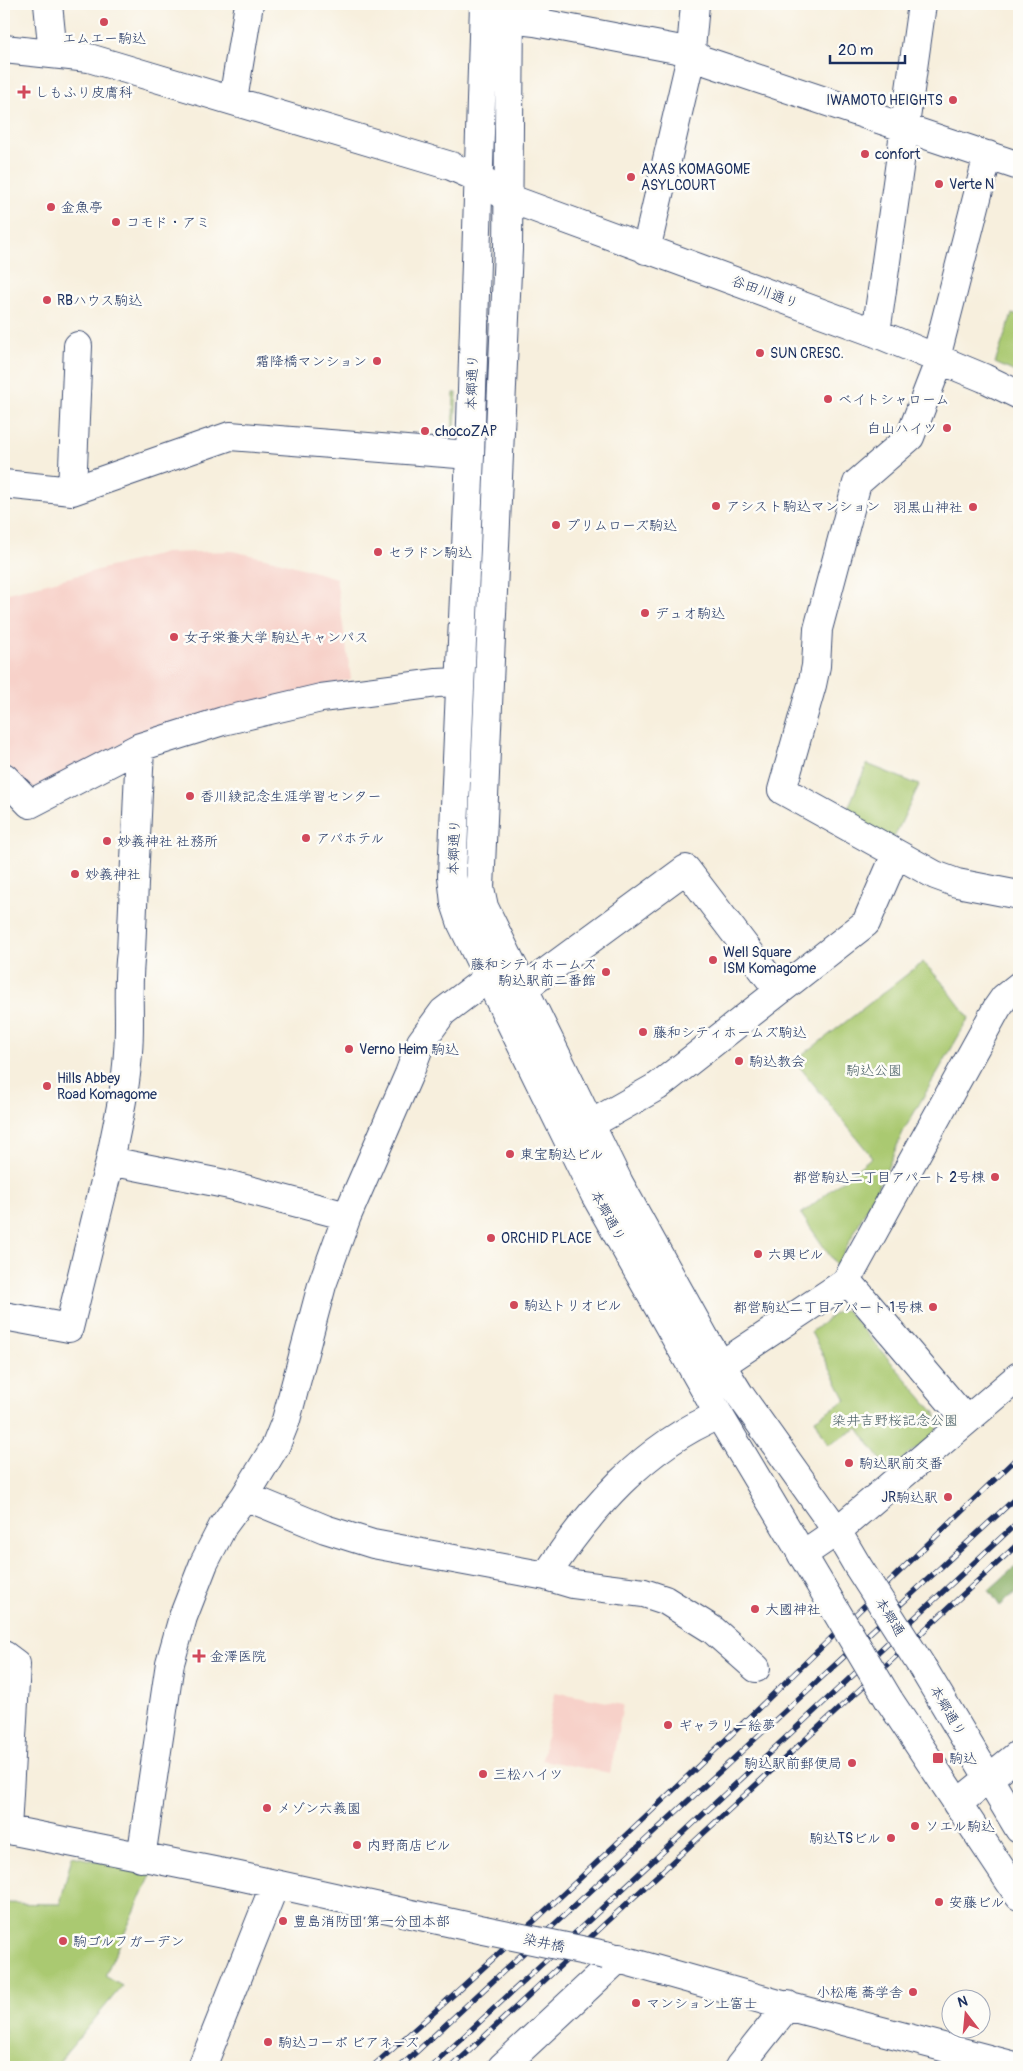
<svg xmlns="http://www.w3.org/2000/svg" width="1023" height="2071" font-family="Pangolin,'Klee One',sans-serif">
	<rect width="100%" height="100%" fill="#fdfcf7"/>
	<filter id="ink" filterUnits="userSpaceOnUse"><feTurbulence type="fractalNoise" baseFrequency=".02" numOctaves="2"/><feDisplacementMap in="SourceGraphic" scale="10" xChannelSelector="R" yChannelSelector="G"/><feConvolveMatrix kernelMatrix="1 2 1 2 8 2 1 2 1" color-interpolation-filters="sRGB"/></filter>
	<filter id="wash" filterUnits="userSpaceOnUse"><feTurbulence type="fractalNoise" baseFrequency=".0096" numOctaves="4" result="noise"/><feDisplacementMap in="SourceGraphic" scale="20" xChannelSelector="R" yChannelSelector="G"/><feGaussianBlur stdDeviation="1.12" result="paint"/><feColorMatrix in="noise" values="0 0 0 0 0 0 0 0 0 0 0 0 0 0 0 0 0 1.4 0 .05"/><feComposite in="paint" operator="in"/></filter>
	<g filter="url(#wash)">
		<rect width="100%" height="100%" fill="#f7efdd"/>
		<!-- built -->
		<path fill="#f7d1c9" d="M232 551 274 560 336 578 351 679 145 732 42 787 28 788 4 760V594L165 553Z
			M555 1692 623 1705 610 1773 542 1760Z"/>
		<!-- green -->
		<path fill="#aac971" stroke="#627c68" d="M1012 314 1019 316V366L1017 373 995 363Z
			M454 393H457L454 445H452Z
			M867 764 919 785 893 840 845 815Z
			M923 962 941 981 969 1018 903 1132 887 1169 837 1266 801 1214 872 1157 795 1061Z
			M846 1310 936 1414 938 1425 935 1434 888 1470 858 1428 828 1445 815 1419 846 1400 811 1332 838 1311Z
			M72 1856 152 1873 105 1976 122 1986 55 2067H4V1903L60 1904Z"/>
		<!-- forest -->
		<path fill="#87ad63" stroke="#516e60" d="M1019 1563V1589L1000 1606 989 1590Z"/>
	</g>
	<g filter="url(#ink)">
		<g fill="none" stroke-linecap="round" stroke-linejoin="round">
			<!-- minor casing -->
			<g stroke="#3c4c71" stroke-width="30">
				<path id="minor" d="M48 4 53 54
					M509 19 535 22 692 52 702 60 1019 166
					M4 49 89 58 451 166 478 178 508 198 876 333 984 378 1019 395
					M233 100 249 4
					M646 250 690 61 695 4
					M876 333 922 4
					M936 358 988 155
					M940 359 910 437 857 483 818 629 816 666 812 685 782 790 935 875 957 883 1019 895
					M4 484 72 491 230 436 470 455
					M72 491 78 346
					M140 747 131 952C126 985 131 1018 128 1052 126 1089 117 1125 110 1161L230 1185 347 1216
					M4 777 30 804 140 747 223 721 321 698 437 683 460 682
					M523 989 686 869 779 991
					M591 1124 658 1086 866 923 896 854
					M847 1280 966 1420
					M4 1316 69 1328 110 1161
					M721 1365 843 1284 847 1280 997 1008 1004 998 1019 986
					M245 1496 325 1529 373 1544 546 1576 573 1584 644 1593 665 1600 713 1630 756 1668
					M802 1555 837 1531 1019 1376
					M546 1576C589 1510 644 1446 719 1415
					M4 1655 16 1664 7 1830
					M957 1804 1019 1754
					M4 1829 239 1876 484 1930
					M141 1858 170 1663 183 1617 204 1563 223 1526 245 1496 276 1445 286 1420 322 1285 347 1216 409 1074 421 1042 443 1012 488 978
					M605 1955 775 2003 1019 2067
					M202 2067 275 1884
					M502 2067 619 1958
					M739 2067 788 2005"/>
			</g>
			<!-- major casing -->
			<g stroke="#3c4c71" stroke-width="30">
				<path id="major" d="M484 4 470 455 452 876 455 903 462 924 595 1195 719 1415 827 1596
					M510 4 508 249 480 888 484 907 619 1183 706 1340 740 1395 837 1531 857 1565
					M924 1670 1019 1829
					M889 1700 1019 1896"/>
			</g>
			<!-- minor -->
			<use href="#minor" stroke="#fff" stroke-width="28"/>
			<!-- major -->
			<use href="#major" stroke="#fff" stroke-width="28"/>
			<!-- rail casing -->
			<g stroke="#1b2f5e" stroke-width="5.5">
				<path id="rail" d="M372 2067C595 1872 805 1662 1019 1456
					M400 2067 1019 1495
					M431 2067 1019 1521
					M452 2067 608 1921 1019 1543"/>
			</g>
			<!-- rail -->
			<use href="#rail" stroke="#fdfcf7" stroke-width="4" stroke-dasharray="11" stroke-linecap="butt"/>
			<!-- minor-bridge casing -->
			<g stroke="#3c4c71" stroke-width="30" stroke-linecap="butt">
				<path id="minor-bridge" d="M484 1930 605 1955"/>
			</g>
			<!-- major-bridge casing -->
			<g stroke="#3c4c71" stroke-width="30" stroke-linecap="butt">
				<path id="major-bridge" d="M857 1565 924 1670
					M827 1596 889 1700"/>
			</g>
			<!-- minor-bridge -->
			<use href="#minor-bridge" stroke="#fff" stroke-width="28"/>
			<!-- major-bridge -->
			<use href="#major-bridge" stroke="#fff" stroke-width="28"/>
		</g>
	</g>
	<!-- markers -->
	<g fill="#d1495b" stroke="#fdfcf7" stroke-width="2">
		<circle cx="104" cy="22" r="5"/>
		<path d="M21.5 84.5h5v5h5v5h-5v5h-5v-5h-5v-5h5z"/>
		<circle cx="953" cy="100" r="5"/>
		<circle cx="865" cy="154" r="5"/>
		<circle cx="631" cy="177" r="5"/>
		<circle cx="939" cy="184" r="5"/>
		<circle cx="51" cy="207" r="5"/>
		<circle cx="116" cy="222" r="5"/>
		<circle cx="47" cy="300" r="5"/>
		<circle cx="760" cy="353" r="5"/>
		<circle cx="377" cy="361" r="5"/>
		<circle cx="828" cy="399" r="5"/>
		<circle cx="947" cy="428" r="5"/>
		<circle cx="425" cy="431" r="5"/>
		<circle cx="716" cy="506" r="5"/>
		<circle cx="973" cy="507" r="5"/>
		<circle cx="556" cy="525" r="5"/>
		<circle cx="378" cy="552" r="5"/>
		<circle cx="645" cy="613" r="5"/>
		<circle cx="174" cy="637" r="5"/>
		<circle cx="190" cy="796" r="5"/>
		<circle cx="306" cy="838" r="5"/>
		<circle cx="107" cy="841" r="5"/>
		<circle cx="75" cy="874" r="5"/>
		<circle cx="713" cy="960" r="5"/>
		<circle cx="606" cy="972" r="5"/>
		<circle cx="643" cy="1032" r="5"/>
		<circle cx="349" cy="1049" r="5"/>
		<circle cx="739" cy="1061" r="5"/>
		<circle cx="47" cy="1086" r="5"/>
		<circle cx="510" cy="1154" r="5"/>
		<circle cx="995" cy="1177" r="5"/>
		<circle cx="491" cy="1238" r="5"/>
		<circle cx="758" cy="1254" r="5"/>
		<circle cx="514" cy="1305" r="5"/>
		<circle cx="933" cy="1307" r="5"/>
		<circle cx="849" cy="1463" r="5"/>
		<circle cx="948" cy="1497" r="5"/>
		<circle cx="755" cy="1609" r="5"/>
		<path d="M196.5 1648.5h5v5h5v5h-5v5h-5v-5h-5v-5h5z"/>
		<circle cx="668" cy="1725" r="5"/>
		<rect x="932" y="1752" width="12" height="12" rx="2.5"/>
		<circle cx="852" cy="1763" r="5"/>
		<circle cx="483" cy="1774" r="5"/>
		<circle cx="267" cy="1808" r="5"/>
		<circle cx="915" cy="1826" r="5"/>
		<circle cx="891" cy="1838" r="5"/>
		<circle cx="357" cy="1845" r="5"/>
		<circle cx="939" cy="1902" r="5"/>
		<circle cx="283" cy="1921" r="5"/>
		<circle cx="63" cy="1941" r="5"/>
		<circle cx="913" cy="1992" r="5"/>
		<circle cx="636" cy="2003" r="5"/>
		<circle cx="268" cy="2042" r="5"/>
	</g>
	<g text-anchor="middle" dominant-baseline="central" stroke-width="5" stroke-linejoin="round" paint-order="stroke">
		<!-- poi labels -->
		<g font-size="14" fill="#1b2f5e" stroke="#fdfcf7" text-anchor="start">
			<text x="104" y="38" text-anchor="middle">エムエー駒込</text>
			<text x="35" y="92">しもふり皮膚科</text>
			<text x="943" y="100" text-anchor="end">IWAMOTO HEIGHTS</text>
			<text x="875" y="154">confort</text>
			<text x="641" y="169">AXAS KOMAGOME<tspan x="641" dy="16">ASYLCOURT</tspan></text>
			<text x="949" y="184">Verte N</text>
			<text x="61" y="207">金魚亭</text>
			<text x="126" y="222">コモド・アミ</text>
			<text x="57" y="300">RBハウス駒込</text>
			<text x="770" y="353">SUN CRESC.</text>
			<text x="367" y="361" text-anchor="end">霜降橋マンション</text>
			<text x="838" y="399">ベイトシャローム</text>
			<text x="937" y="428" text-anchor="end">白山ハイツ</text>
			<text x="435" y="431">chocoZAP</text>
			<text x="726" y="506">アシスト駒込マンション</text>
			<text x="963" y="507" text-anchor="end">羽黒山神社</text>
			<text x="566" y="525">プリムローズ駒込</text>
			<text x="388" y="552">セラドン駒込</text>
			<text x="655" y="613">デュオ駒込</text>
			<text x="184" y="637">女子栄養大学 駒込キャンパス</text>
			<text x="200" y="796">香川綾記念生涯学習センター</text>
			<text x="316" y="838">アパホテル</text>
			<text x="117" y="841">妙義神社 社務所</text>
			<text x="85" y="874">妙義神社</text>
			<text x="723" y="952">Well Square<tspan x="723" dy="16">ISM Komagome</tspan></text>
			<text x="596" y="964" text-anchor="end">藤和シティホームズ<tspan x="596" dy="16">駒込駅前二番館</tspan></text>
			<text x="653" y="1032">藤和シティホームズ駒込</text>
			<text x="359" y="1049">Verno Heim 駒込</text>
			<text x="749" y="1061">駒込教会</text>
			<text x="57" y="1078">Hills Abbey<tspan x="57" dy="16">Road Komagome</tspan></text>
			<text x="520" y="1154">東宝駒込ビル</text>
			<text x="985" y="1177" text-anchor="end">都営駒込二丁目アパート 2号棟</text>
			<text x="501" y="1238">ORCHID PLACE</text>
			<text x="768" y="1254">六興ビル</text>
			<text x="524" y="1305">駒込トリオビル</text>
			<text x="923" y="1307" text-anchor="end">都営駒込二丁目アパート 1号棟</text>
			<text x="859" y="1463">駒込駅前交番</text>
			<text x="938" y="1497" text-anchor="end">JR駒込駅</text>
			<text x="765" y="1609">大國神社</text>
			<text x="210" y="1656">金澤医院</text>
			<text x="678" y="1725">ギャラリー絵夢</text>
			<text x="949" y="1758">駒込</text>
			<text x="842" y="1763" text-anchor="end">駒込駅前郵便局</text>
			<text x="493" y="1774">三松ハイツ</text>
			<text x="277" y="1808">メゾン六義園</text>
			<text x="925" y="1826">ソエル駒込</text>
			<text x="881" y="1838" text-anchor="end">駒込TSビル</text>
			<text x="367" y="1845">内野商店ビル</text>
			<text x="949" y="1902">安藤ビル</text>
			<text x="293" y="1921">豊島消防団 第一分団本部</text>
			<text x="73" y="1941">駒ゴルフガーデン</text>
			<text x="903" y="1992" text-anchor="end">小松庵 蕎学舎</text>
			<text x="646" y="2003">マンション上富士</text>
			<text x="278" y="2042">駒込コーポ ビアネーズ</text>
		</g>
		<!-- street labels -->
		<g font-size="14" fill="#1b2f5e" stroke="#fdfcf7">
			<text transform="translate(765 292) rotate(20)">谷田川通り</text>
			<text transform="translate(472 382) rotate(-88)">本郷通り</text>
			<text transform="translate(454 847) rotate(-88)">本郷通り</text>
			<text transform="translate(608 1216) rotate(61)">本郷通り</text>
			<text transform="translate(890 1617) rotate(58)">本郷通</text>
			<text transform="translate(948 1711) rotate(60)">本郷通り</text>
			<text transform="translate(544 1943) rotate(12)">染井橋</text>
		</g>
		<!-- park labels -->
		<g font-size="14" fill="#465d64" stroke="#fdfcf7">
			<text x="874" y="1070">駒込公園</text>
			<text x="895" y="1420">染井吉野桜記念公園</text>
		</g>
	</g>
	<!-- margin -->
	<rect width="1023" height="2071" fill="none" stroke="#fdfcf7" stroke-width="20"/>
	<!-- north arrow -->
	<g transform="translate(966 2014) rotate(344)"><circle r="24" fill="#fdfcf7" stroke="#a3aaba"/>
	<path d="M0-4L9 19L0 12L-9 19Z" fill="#d1495b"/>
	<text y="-8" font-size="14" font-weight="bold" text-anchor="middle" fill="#1b2f5e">N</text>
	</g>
	<!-- scale -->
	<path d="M830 55v8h75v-8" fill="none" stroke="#1b2f5e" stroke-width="2.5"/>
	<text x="838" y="55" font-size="15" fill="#1b2f5e" stroke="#fdfcf7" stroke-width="4" paint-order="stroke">20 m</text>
</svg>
